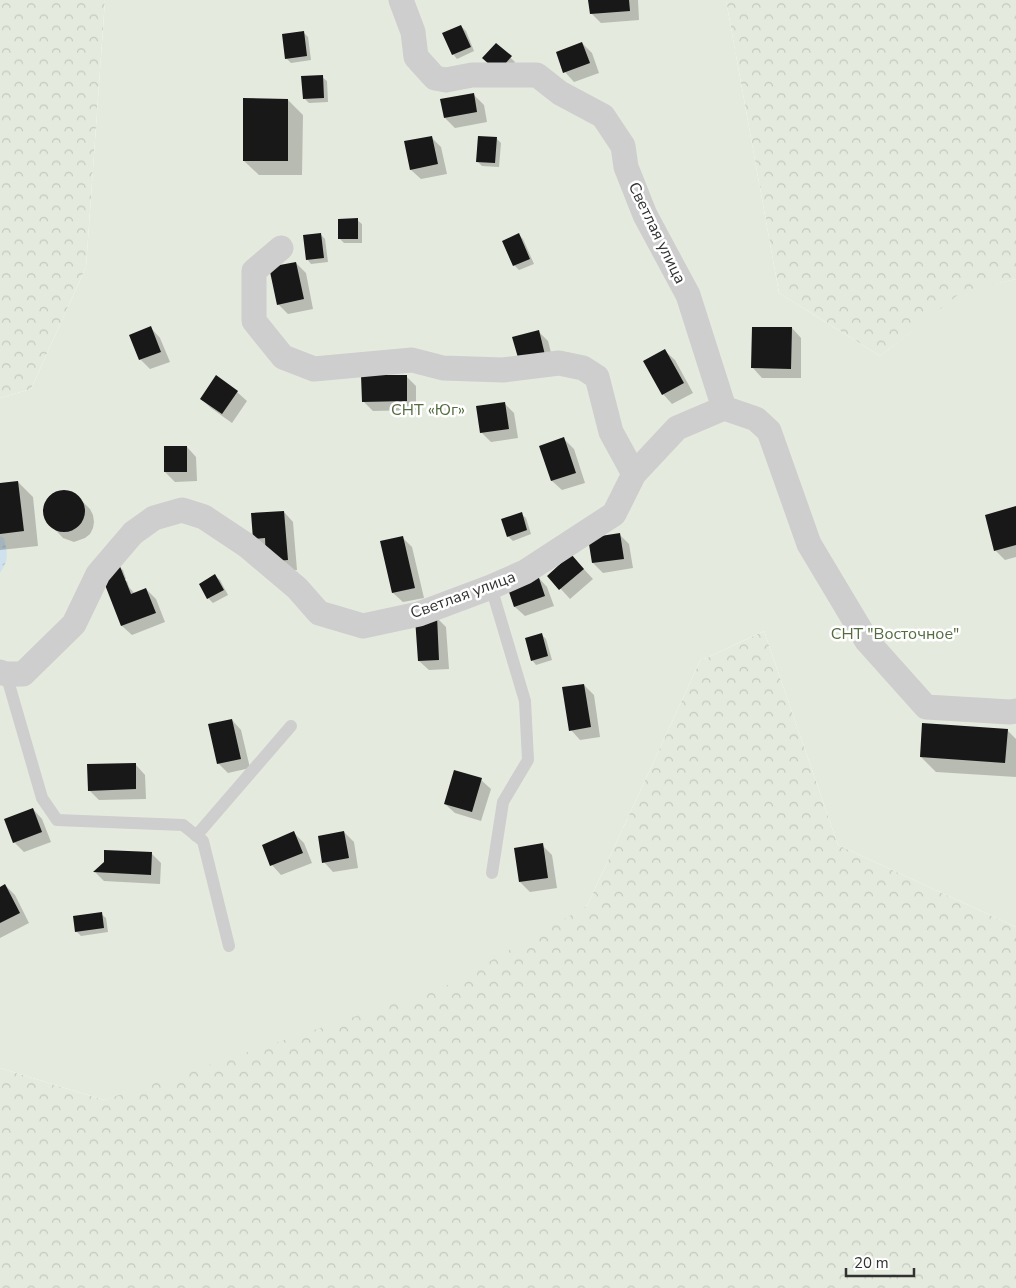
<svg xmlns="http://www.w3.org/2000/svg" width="1016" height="1288" font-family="'Nunito Sans',sans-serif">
	<defs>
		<pattern id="forest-crowns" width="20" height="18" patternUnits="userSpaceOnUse" patternTransform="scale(1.25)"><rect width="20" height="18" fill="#e5eade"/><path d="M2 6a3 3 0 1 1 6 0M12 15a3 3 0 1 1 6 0" fill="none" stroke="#c5c9bf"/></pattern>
		<pattern id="water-ripples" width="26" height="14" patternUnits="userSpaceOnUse" patternTransform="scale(1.25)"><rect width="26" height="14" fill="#cee1ec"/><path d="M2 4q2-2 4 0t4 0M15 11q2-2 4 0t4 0" fill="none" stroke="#b1c2cb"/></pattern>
	</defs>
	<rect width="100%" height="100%" fill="#fff"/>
	<!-- forest -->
	<path fill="url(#forest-crowns)" d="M0 0H105L86 267 31 389 0 398Z
		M726 0H1016V279L963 292 880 356 779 293Z
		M764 631 838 845 1016 927V1288H0V1068L104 1100 587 906 700 661Z"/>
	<!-- garden -->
	<path fill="#e5eade" d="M105 0H726L779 293 880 356 963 291 1016 279V927L838 845 764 631 700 661 587 906 446 986 104 1100 0 1068V398L31 389 86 267Z"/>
	<!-- water -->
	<path fill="url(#water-ripples)" d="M0 536 4 538C7 553 10 559 0 573Z"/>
	<!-- shadow -->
	<path fill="#0003" d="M589 0H638L639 20 601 23 591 13Z
		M461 26 466 31 474 51 457 59 453 54Z
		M304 33 308 37 311 60 291 63 286 58Z
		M582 43 592 53 599 73 574 82 565 72Z
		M496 44 515 62 503 76Z
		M322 77 327 81 328 102 309 103 304 98Z
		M474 95 484 105 487 122 455 128 445 118Z
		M288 100 303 115 302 175H259L244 161Z
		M431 137 441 147 447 174 421 179 411 170Z
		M496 138 501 143 499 167 482 166 477 161Z
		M357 220 362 224V243H344L340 239Z
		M321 235 325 239 328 262 311 264 307 259Z
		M519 235 523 239 534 264 519 270 514 265Z
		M296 263 306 273 313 309 288 314 278 304Z
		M151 328 160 338 170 362 150 369 140 359Z
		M792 328 801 338V378H762L753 368Z
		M538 331 548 341 554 364 529 371Z
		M665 351 675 360 693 393 672 404 663 394Z
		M406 376 416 386V410L373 411 363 401Z
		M237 392 247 401 232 423 211 408 201 399Z
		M505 404 514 413 518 438 491 442 481 432Z
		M564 439 574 449 585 483 562 490 552 481 541 447Z
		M187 447 196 457 197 481 175 482 165 472Z
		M18 482 33 497 38 546 0 550V484Z
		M62 491 69 492 75 494 90 509 93 515 94 522 93 528 90 534 85 538 74 542 63 538 45 519 44 507 50 496 56 493Z
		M1016 508V557L1005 560 995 550Z
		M284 512 293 522 297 570 278 571 254 538Z
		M521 514 526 518 531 534 513 541 508 536Z
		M620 535 629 544 633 568 603 573 593 563 590 539Z
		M402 537 412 547 424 598 403 602 393 593Z
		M118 566 123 570 126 579 108 586Z
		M581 566 593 579 570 599 549 576Z
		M215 576 220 580 228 595 213 603 208 598 200 584Z
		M538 577 547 587 554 606 525 616 515 607 508 587Z
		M127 581 129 587 135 594 146 589 156 599 165 622 132 635 122 626 108 589Z
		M436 617 446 627 449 669 429 670 419 661Z
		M542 635 546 639 552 660 536 665 532 660Z
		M584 685 594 695 600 737 580 740 571 730Z
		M232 720 241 730 250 768 228 773 218 763Z
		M1007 730 1016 739V777L936 772 921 757Z
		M136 765 145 775 146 799 99 800 89 790Z
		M481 780 491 789 481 821 455 813 445 804Z
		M33 809 42 819 51 842 24 852 14 842Z
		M344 832 354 842 358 868 333 872 324 862Z
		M294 833 304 843 312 863 281 875 272 865 264 845Z
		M542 845 552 855 557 888 530 892 520 882Z
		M152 854 161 863 160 884 104 881 95 872 105 862Z
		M5 885 15 895 29 923 0 938V888Z
		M101 914 106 918 108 932 81 936 76 931Z"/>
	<!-- building -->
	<path fill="#181818" d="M588 0H629L630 11 590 14Z
		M461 25 471 47 452 55 442 33Z
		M304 31 307 56 285 59 282 34Z
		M582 42 590 63 563 73 556 52Z
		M496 43 512 56 498 72 482 58Z
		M323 75 324 98 303 99 301 76Z
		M474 93 477 112 444 118 440 99Z
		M243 98 288 99V161H243Z
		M432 136 438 164 410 170 404 141Z
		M478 136 497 137 495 163 476 162Z
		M358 218V239H338V219Z
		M321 233 324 258 306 260 303 235Z
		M519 233 530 259 513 266 502 241Z
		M296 262 304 299 277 305 269 267Z
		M151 326 161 352 139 360 129 335Z
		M752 327H792L791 369 751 368Z
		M539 330 545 355 519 361 512 337Z
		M665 349 684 383 662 395 643 361Z
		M216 375 238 391 222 414 200 399Z
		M361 375H407V401L362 402Z
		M505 402 509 429 480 433 476 406Z
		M564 437 576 473 551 481 539 446Z
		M164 446H187V472H164Z
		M18 481 24 531 0 534V483Z
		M43 511a21 21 0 1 1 42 0a21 21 0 1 1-42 0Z
		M1016 506V545L994 551 985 515Z
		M284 511 288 560 266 562 265 538 253 539 251 513Z
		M522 512 527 530 507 537 501 519Z
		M620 533 624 559 592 563 588 538Z
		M403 536 415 588 392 593 380 541Z
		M571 554 584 569 559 590 547 576Z
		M119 564 131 594 146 588 156 613 121 626 100 572Z
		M215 574 224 590 207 599 199 584Z
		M538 575 545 596 514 607 507 586Z
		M437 616 439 660 418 661 415 618Z
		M542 633 548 656 531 661 525 638Z
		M584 684 591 727 569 731 562 687Z
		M232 719 241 759 217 764 208 724Z
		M922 723 1008 729 1005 763 920 757Z
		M136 763V789L88 791 87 764Z
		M454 770 482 778 472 812 444 804Z
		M33 808 42 832 13 843 4 819Z
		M294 831 303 853 270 866 262 845Z
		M344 831 349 858 322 863 318 836Z
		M543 843 548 878 519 882 514 848Z
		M104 850 152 852 151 875 93 872 104 862Z
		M5 884 20 913 0 923V887Z
		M102 912 104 928 75 932 73 916Z"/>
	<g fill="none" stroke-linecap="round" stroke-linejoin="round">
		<!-- service -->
		<path stroke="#cecece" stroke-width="12" d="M491 587 525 701 528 760 503 802 492 873
			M6 674 42 798 57 820 183 825 203 841 229 946
			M196 836 291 726"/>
		<!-- minor -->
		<path stroke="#cecece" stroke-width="25" d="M401 0 413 32 416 57 435 78 446 80 472 75H537L560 93 603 116 623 146 626 167 645 215 688 295 724 408 756 419 769 431 809 544 867 641 926 707 1010 712 1016 711
			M281 248 254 271V321L283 357 314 369 412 360 443 368 503 370 559 363 583 368 597 377 611 432 634 474
			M0 672 6 674H23L74 624 98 574 133 533 154 518 182 510 204 517 246 545 297 588 319 613 363 626 419 614 491 587 525 572 614 514 634 474 677 428 724 408"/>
	</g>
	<g text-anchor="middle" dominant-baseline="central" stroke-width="5" stroke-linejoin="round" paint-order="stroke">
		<!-- street labels -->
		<g font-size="16" fill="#313131" stroke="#fff">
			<text transform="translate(657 233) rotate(64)">Светлая улица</text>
			<text transform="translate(463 595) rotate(-20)">Светлая улица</text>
		</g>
		<!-- park labels -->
		<g font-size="16" fill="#556c40" stroke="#fff">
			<text x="428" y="410">СНТ «Юг»</text>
			<text x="895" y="634">СНТ "Восточное"</text>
		</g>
	</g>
	<!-- scale -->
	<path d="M846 1268v8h68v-8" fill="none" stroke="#313131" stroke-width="2.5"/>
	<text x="854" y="1268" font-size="15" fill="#313131" stroke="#ffffff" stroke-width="4" paint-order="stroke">20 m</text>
</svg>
